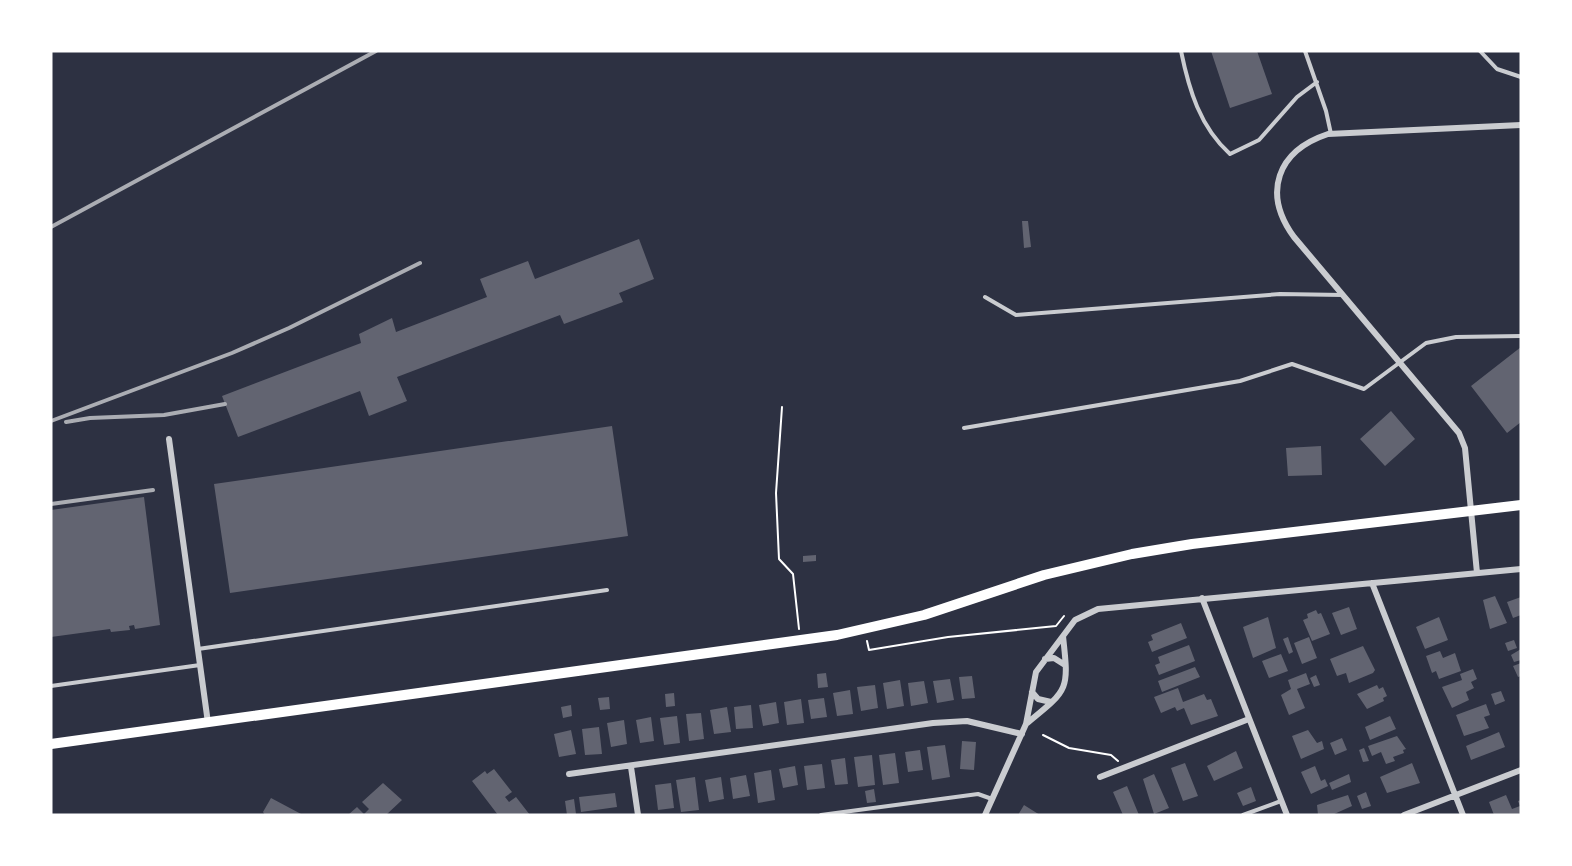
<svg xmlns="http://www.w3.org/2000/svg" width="1572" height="866" font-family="Poppins,sans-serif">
	<rect width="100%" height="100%" fill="#2d3142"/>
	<!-- building -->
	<path fill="#626471" d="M1211 51H1257L1272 94 1230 108Z
		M1022 221H1028L1031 247 1024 248Z
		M639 239 654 279 619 293 623 302 564 324 560 315 397 377 407 401 369 416 360 391 238 437 222 396 361 343 359 334 392 318 396 332 487 297 480 279 528 261 535 279Z
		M1521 347V422L1507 433 1471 386Z
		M1391 411 1415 439 1385 466 1360 439Z
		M612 426 628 536 230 593 214 484Z
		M1321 446 1322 475 1288 476 1286 448Z
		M144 497 160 625 135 629 134 625 129 626 130 630 111 632 110 629 51 637V510Z
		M816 555V561L803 562V556Z
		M1495 596 1507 623 1490 629 1483 600Z
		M1521 597V615L1513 618 1507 602Z
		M1349 607 1357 629 1341 635 1332 613Z
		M1316 610 1318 614 1321 613 1330 634 1312 641 1303 620 1308 618 1307 614Z
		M1268 617 1276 648 1253 658 1243 627Z
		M1439 617 1448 640 1425 649 1416 627Z
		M1181 623 1187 638 1152 652 1148 642 1153 640 1151 635Z
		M1288 637 1293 652 1289 654 1283 639Z
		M1309 637 1317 658 1302 664 1294 643Z
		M1514 640 1517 648 1508 651 1505 643Z
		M1189 645 1195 661 1159 675 1155 665 1160 663 1158 657Z
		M1363 646 1375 670 1373 673 1349 683 1346 673 1337 676 1330 659Z
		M1521 649V660L1514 662 1511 655Z
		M1440 651 1443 658 1455 653 1461 671 1439 679 1436 671 1432 673 1426 656Z
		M1281 654 1288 671 1269 678 1262 661Z
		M1521 663V676L1518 677 1513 666Z
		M1195 667 1200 677 1162 692 1158 681Z
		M1473 669 1477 679 1471 682 1474 688 1466 692 1469 700 1452 708 1442 687 1462 680 1460 674Z
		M826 673 828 687 818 688 817 674Z
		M1306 673 1310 684 1297 689 1305 708 1289 715 1281 695 1291 689 1288 680Z
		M1316 675 1320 685 1314 687 1310 678Z
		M972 676 975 698 962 699 959 677Z
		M950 679 954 700 937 703 933 681Z
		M900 680 904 706 887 709 883 683Z
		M924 681 928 703 911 706 908 683Z
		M875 685 878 708 861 711 857 687Z
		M1377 685 1379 689 1383 687 1387 696 1383 698 1384 701 1367 709 1357 694Z
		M1178 688 1183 702 1204 694 1207 700 1211 699 1218 716 1191 725 1184 708 1177 711 1175 707 1161 713 1154 697Z
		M850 690 853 714 837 716 833 693Z
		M1501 691 1505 701 1495 705 1491 694Z
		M674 693 675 706 666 707 665 694Z
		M609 697 610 709 600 710 598 698Z
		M824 698 827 717 811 719 808 700Z
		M801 699 804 723 787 725 784 702Z
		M776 702 779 723 763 726 759 705Z
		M1486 704 1490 715 1484 717 1489 728 1464 736 1456 715Z
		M571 705 572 716 563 718 561 707Z
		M751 705 753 728 736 729 734 707Z
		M727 707 731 732 714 734 710 710Z
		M701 713 704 739 689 741 686 714Z
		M677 716 680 743 664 745 660 718Z
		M1390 716 1396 729 1370 740 1365 727Z
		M651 717 654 741 640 743 636 720Z
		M624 720 627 744 611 747 607 723Z
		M599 727 602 754 585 755 582 729Z
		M571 730 576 754 559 757 554 734Z
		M1308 730 1317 743 1322 741 1324 749 1301 759 1292 736Z
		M1499 732 1505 747 1471 760 1466 746Z
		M1397 736 1406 749 1403 750 1404 753 1393 757 1395 761 1386 764 1381 752 1372 756 1368 746Z
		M1342 738 1347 750 1335 755 1330 743Z
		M962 741 976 742 974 770 960 769Z
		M945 745 950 777 932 780 927 747Z
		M1364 748 1369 761 1363 762 1359 750Z
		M920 750 923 770 908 772 905 752Z
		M1236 751 1243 768 1214 781 1207 766Z
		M895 753 899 783 883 785 879 755Z
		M872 755 875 785 858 787 854 757Z
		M845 758 848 784 835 785 831 760Z
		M1185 763 1198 796 1183 801 1171 768Z
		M1412 763 1420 783 1387 793 1380 777Z
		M822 764 825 788 807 790 804 766Z
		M795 766 798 785 783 788 779 769Z
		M1315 766 1321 781 1325 779 1328 786 1311 794 1301 772Z
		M494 769 512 792 505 797 509 802 516 797 530 815H498L472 781 485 771 487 774Z
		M771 770 775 800 758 803 754 773Z
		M1154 774 1169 808 1154 814 1143 779Z
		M1349 774 1351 782 1332 790 1329 783Z
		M746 775 750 796 733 799 730 778Z
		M695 777 699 810 681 812 676 780Z
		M721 777 724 799 709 802 705 780Z
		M383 783 402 800 386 815H348L357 807 364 814 369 809 362 802Z
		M671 783 674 808 658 810 655 785Z
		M1127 786 1139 815H1123L1113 792Z
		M1251 787 1256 801 1243 806 1237 793Z
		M874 789 876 802 867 803 865 791Z
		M1366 792 1371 806 1362 809 1357 796Z
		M615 793 617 807 581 812 579 797Z
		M1348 795 1352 806 1332 815H1318L1317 805Z
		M1506 795 1512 809 1520 806 1518 801 1521 800V814L1494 815 1489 802Z
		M271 798 303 815H265L263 812Z
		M574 799 576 814 567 815 565 801Z
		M1024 805 1040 815H1018Z"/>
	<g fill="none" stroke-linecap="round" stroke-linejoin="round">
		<!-- path -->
		<path stroke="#fff" stroke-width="2" d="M782 407 776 493 779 559 793 574 799 629
			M867 641 869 650 948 637 1056 626 1064 616
			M1043 735 1069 748 1111 755 1118 761"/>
		<!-- service -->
		<path stroke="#caccd0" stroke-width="4" d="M1181 51C1189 90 1200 127 1230 154L1259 140 1297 97 1317 82
			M1305 51 1326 111 1331 134
			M1480 51 1497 69 1521 77
			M985 297 1016 315 1280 294 1343 295
			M964 428 1240 381 1292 364 1364 389 1426 343 1456 337 1521 336
			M198 649 607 590
			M51 686 200 665
			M821 815 978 794 992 799
			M1243 815 1281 801"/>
		<!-- minor -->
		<path stroke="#caccd0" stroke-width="6" d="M169 439 208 723
			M1477 573 1465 448 1459 433 1294 237C1262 193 1277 151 1328 134L1521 125
			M1372 583 1463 815
			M1202 598 1287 815
			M1063 636 1075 620 1098 609 1521 569
			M1045 659 1054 658 1065 665
			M1032 692 1038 699 1051 702
			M631 767 638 815
			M569 774 933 723 967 721 1022 734
			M1100 777 1249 719
			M985 815 1026 724 1036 672 1063 636C1069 691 1069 689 1026 724
			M1404 815 1521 770"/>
		<!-- secondary -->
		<path stroke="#fff" stroke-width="10" d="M51 744 837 635 924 615 1044 575 1132 554 1192 544 1521 505"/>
		<!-- rail -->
		<path stroke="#abadb3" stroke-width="4" d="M51 227 376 51
			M51 421 232 353 289 328 420 263
			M66 422 90 418 164 415 225 404
			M51 504 153 490"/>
	</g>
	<!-- border -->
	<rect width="1572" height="866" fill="none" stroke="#ffffff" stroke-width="105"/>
</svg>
